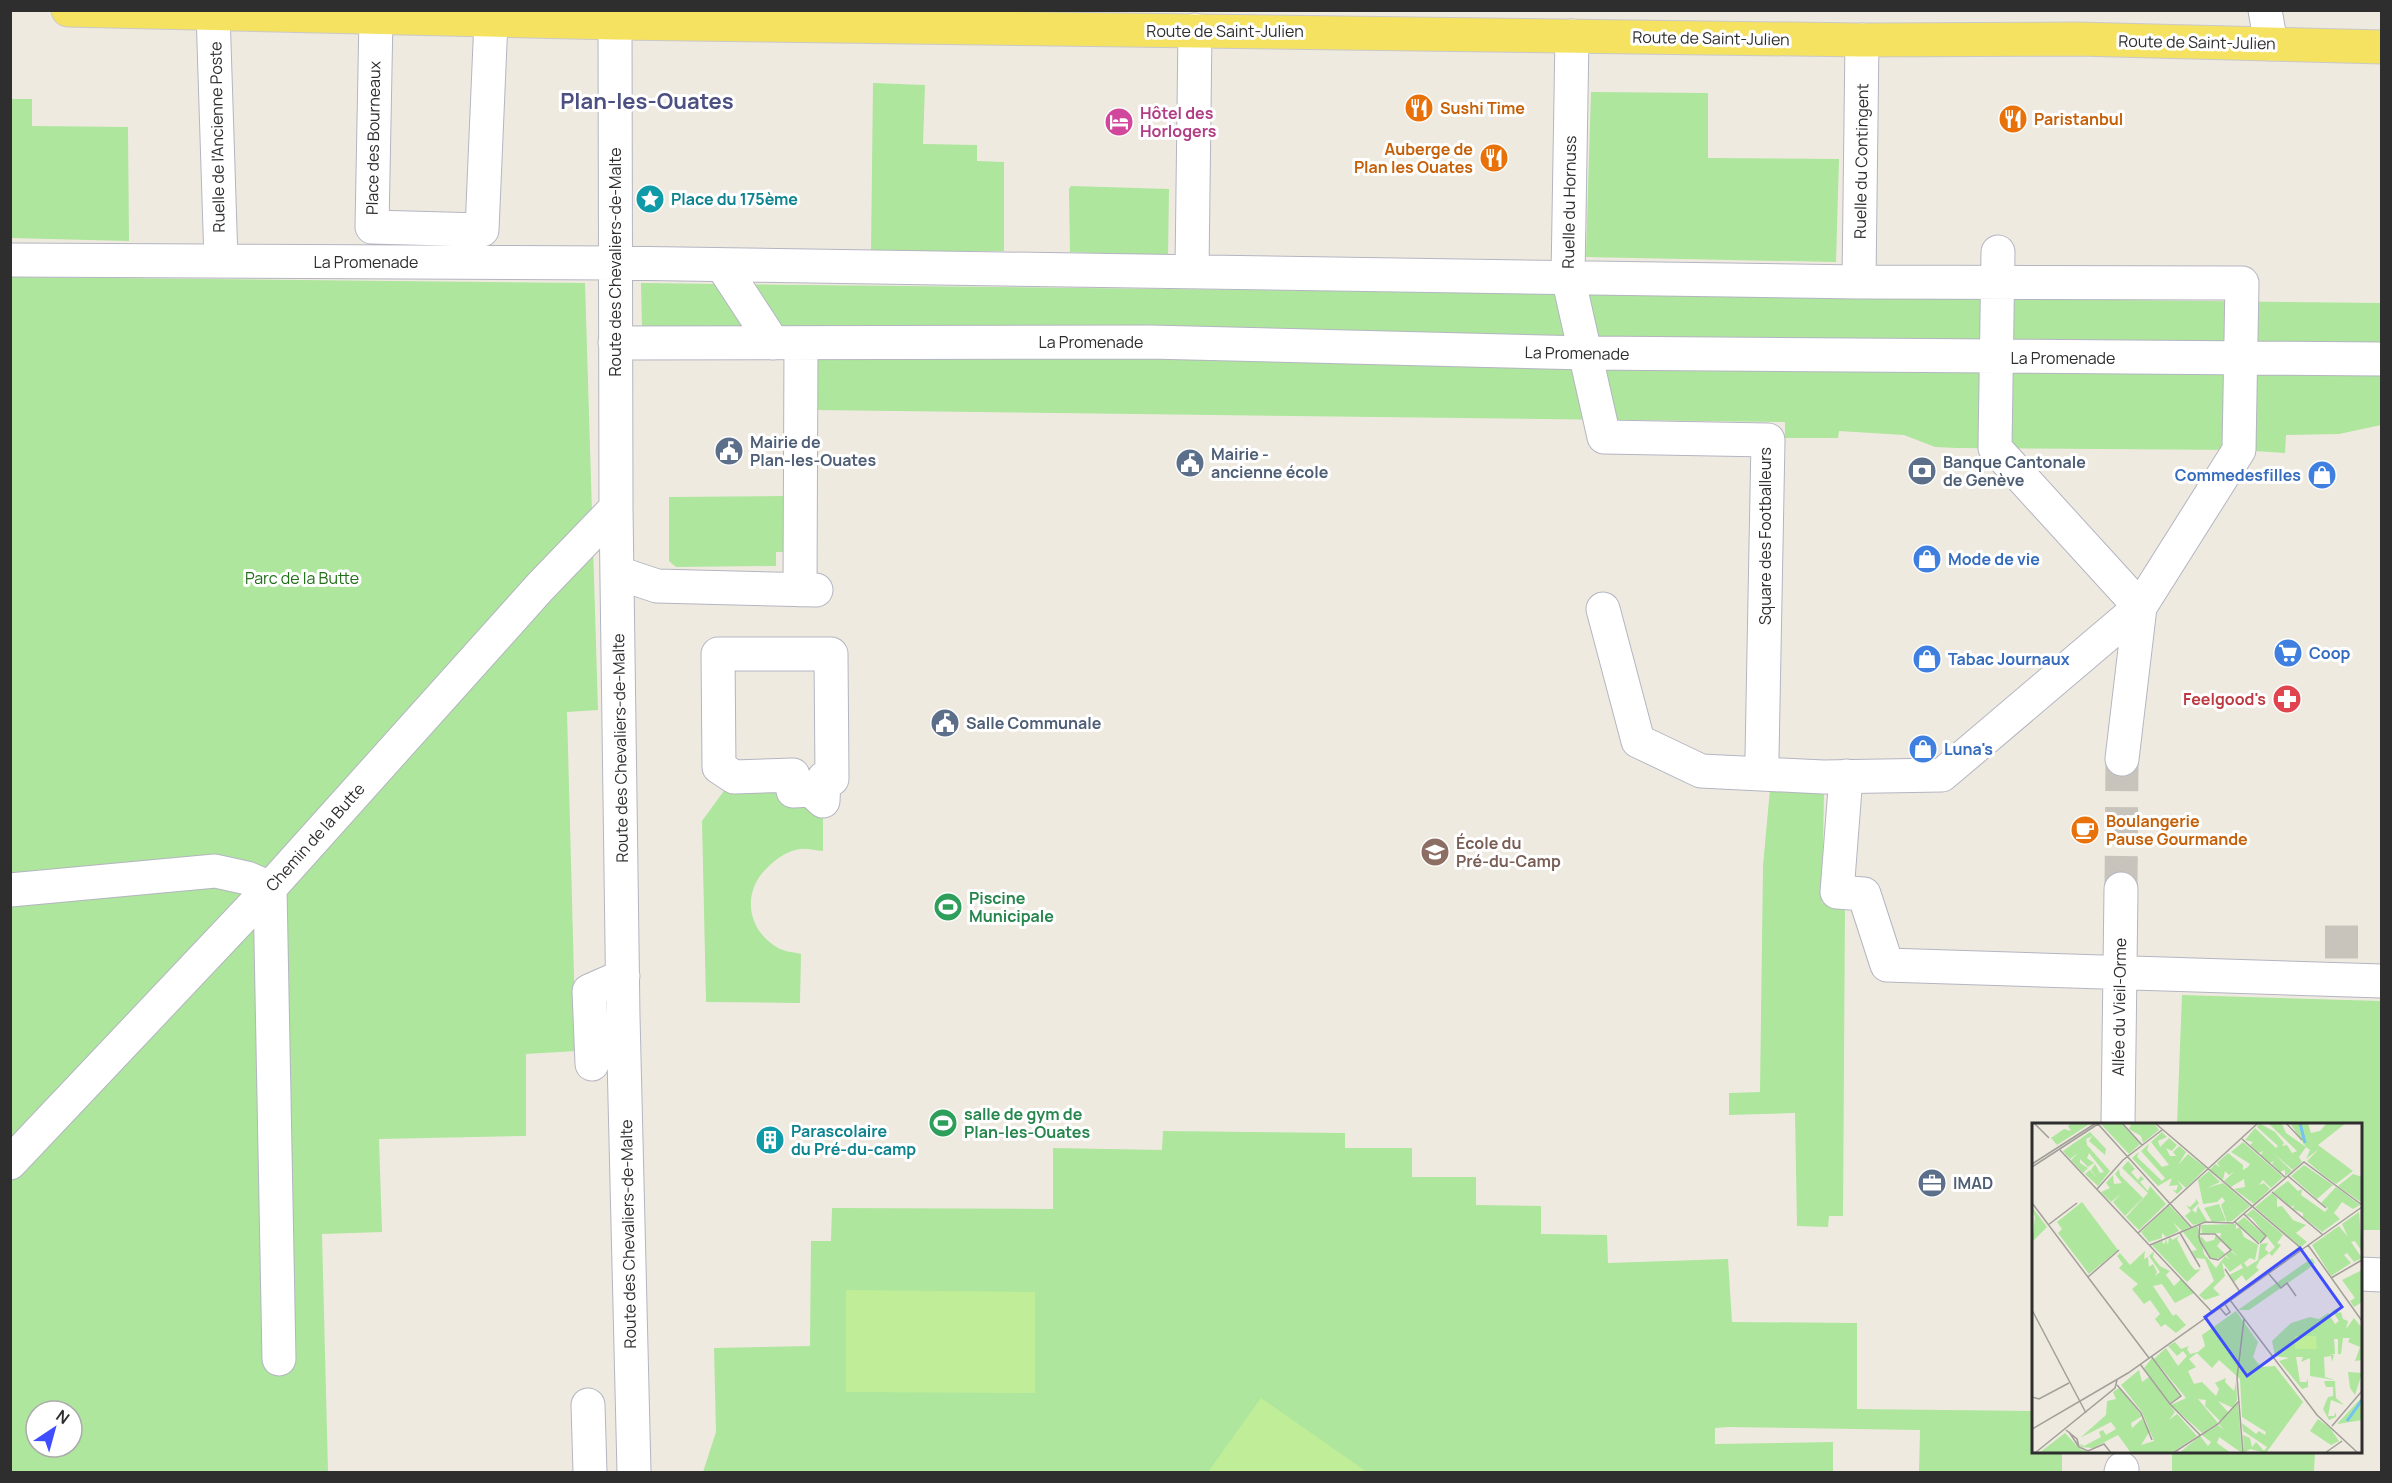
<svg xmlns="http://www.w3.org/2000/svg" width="2392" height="1483" font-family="Manrope,sans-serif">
	<rect width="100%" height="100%" fill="#efeae0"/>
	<!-- green -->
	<path fill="#ade69c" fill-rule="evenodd" d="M873 83 925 85 923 144 977 145V161L1004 162V251H871Z
		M1591 92 1708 93V158L1839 159 1836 262 1586 257Z
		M11 99H32V126L128 127 129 241 11 238Z
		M1071 186 1169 189 1168 256 1070 252 1069 189Z
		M11 277 585 283 598 710 567 712 576 1051 526 1054V1136L379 1139 382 1232 322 1234 328 1472H11ZM36 1411H72V1447H36Z
		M641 283 2381 303V425L2339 434 2286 435 2285 453 2239 450 1957 448 1935 447 1904 435 1839 431 1838 438H1785V422L814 410V331L642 330Z
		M789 496 787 552H776V566L676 567 669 561V497Z
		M734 777 823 801V851C816 851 807 848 800 849 787 851 777 858 768 867 741 892 747 930 778 948 785 952 794 952 801 954L800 1003 706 1002 702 821Z
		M1770 789 1824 793 1822 903 1845 904 1843 1216H1829L1828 1227 1797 1226 1795 1113 1729 1115V1093L1760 1092 1763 866Z
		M2182 995 2381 1001V1230H2361L2360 1124H2177Z
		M1163 1131 1345 1133V1148H1412V1177H1476V1205L1541 1206V1234L1607 1235 1608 1263 1728 1259 1732 1322 1857 1323V1409L2033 1411 2034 1452H2062V1472H1919L1920 1430 1729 1427 1715 1428V1444L1833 1442V1472H703L716 1432 714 1348 810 1346 811 1241H831L832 1208 1053 1209V1148L1162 1150Z
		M2172 1452H2315L2314 1472H2172Z"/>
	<!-- pitch -->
	<path fill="#c0ed98" d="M846 1290 1035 1292V1393L846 1392Z
		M1261 1398 1367 1472H1208Z"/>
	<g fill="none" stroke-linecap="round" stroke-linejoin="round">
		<!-- minor-tunnel -->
		<path stroke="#c8c4bc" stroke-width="33" stroke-dasharray="33 16" stroke-linecap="butt" d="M2121 889 2122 759
			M2325 942H2358"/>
		<!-- minor casing -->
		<g stroke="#b4b5c1" stroke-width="35">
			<path id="minor" d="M2265 10 2271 44
				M213 12 221 261
				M376 17 372 227 482 230 491 20
				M615 23 616 508 623 1016 634 1472
				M1572 36 1568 277 1604 437 1768 440 1762 757
				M1998 252 1995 448 2140 607 2122 759
				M10 260 615 263 1859 282 2242 283 2239 450 2140 607 1942 775 1823 777 1701 771 1638 741 1603 609
				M722 265 773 343
				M1192 271 1195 30
				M1859 282 1862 40
				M615 343 1150 342 1587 353 2382 359
				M618 573 657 586 816 590
				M800 590 801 343
				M718 654H831L832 779 824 778 823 801 811 790 793 791V775L734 777 719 767Z
				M1846 776 1837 892 1864 894 1887 965 2382 981
				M10 890 215 871 247 878 270 888 279 1359
				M592 1064 589 991 623 976
				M2118 1124 2121 889
				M10 1163 270 888 540 587 616 508
				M2360 1274 2382 1275
				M588 1405 590 1472
				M2121 1472 2122 1469"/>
		</g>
		<!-- major casing -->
		<g stroke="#c9c9c9" stroke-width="35">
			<path id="major" d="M68 10 615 23 1862 40 2078 39 2382 47"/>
		</g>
		<!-- minor -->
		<use href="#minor" stroke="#fff" stroke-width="33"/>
		<!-- major -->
		<use href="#major" stroke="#f5e260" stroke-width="33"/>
	</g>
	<!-- icons -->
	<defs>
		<g id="restaurant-disc" transform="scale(1.5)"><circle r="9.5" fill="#e8710a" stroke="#fff"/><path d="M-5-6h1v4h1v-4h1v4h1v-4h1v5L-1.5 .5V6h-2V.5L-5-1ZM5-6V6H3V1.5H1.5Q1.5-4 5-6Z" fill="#fff"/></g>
		<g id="hotel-disc" transform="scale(1.5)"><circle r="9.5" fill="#d1479c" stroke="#fff"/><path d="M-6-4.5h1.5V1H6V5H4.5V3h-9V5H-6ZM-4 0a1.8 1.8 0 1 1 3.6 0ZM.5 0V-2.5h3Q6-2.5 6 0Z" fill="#fff"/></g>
		<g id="sight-disc" transform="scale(1.5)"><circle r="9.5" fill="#0f9aa8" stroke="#fff"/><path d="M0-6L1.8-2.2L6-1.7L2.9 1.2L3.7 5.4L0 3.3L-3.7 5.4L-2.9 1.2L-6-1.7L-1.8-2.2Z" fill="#fff"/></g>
		<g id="civic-disc" transform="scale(1.5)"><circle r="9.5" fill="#5c6f8a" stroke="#fff"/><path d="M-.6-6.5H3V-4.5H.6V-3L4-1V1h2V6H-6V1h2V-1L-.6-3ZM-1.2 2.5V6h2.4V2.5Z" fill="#fff"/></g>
		<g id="bank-disc" transform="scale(1.5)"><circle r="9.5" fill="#5c6f8a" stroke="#fff"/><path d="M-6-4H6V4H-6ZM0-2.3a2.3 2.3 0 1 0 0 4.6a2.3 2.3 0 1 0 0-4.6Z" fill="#fff"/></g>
		<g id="shop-disc" transform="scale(1.5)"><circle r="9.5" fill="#3f7fe0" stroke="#fff"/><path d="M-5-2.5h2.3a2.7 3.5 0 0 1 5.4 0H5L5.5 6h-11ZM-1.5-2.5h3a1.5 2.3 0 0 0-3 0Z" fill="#fff"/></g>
		<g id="supermarket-disc" transform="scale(1.5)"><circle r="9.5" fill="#3f7fe0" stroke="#fff"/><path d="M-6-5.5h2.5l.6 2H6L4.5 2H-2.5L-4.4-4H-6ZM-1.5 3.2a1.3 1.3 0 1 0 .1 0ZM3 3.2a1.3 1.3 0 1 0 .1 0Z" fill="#fff"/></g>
		<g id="pharmacy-disc" transform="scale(1.5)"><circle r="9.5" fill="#e0444e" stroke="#fff"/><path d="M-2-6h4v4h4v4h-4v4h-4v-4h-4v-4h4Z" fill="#fff"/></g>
		<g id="cafe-disc" transform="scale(1.5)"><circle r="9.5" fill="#e8710a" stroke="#fff"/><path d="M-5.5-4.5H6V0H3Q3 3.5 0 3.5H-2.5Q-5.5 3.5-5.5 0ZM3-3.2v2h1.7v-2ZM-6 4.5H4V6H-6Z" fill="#fff"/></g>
		<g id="school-disc" transform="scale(1.5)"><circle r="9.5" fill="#8d6e63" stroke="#fff"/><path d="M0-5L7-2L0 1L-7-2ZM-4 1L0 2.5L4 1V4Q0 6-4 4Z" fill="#fff"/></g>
		<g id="stadium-disc" transform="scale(1.5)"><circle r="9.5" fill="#2e9e5b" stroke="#fff"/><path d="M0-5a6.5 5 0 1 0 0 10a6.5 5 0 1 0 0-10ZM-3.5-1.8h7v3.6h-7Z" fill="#fff"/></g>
		<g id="building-disc" transform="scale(1.5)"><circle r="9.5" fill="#0f9aa8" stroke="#fff"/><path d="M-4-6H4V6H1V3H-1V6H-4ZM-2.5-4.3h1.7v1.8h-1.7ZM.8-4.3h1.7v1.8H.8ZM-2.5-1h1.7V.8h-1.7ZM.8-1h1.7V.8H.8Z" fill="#fff"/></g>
		<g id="office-disc" transform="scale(1.5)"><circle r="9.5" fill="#5c6f8a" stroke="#fff"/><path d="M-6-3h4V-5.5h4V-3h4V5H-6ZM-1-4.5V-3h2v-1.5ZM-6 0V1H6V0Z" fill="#fff"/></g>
	</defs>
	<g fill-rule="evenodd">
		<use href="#restaurant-disc" x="1419" y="108"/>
		<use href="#restaurant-disc" x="2013" y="119"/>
		<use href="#hotel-disc" x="1119" y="122"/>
		<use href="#restaurant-disc" x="1494" y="158"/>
		<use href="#sight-disc" x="650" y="199"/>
		<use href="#civic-disc" x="729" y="451"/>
		<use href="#civic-disc" x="1190" y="463"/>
		<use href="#bank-disc" x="1922" y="471"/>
		<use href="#shop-disc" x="2322" y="475"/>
		<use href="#shop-disc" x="1927" y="559"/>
		<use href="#supermarket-disc" x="2288" y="653"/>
		<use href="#shop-disc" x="1927" y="659"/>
		<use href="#pharmacy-disc" x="2287" y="699"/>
		<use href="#civic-disc" x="945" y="723"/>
		<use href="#shop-disc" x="1923" y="749"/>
		<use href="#cafe-disc" x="2085" y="830"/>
		<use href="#school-disc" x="1435" y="852"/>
		<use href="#stadium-disc" x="948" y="907"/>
		<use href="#stadium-disc" x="943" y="1123"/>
		<use href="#building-disc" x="770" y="1140"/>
		<use href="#office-disc" x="1932" y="1183"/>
	</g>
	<g text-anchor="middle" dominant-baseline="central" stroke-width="6" stroke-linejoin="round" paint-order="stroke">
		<!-- street labels -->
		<g font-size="16" fill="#2e2e2e" stroke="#fff">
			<text x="1225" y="31">Route de Saint-Julien</text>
			<text transform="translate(1711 38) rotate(1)">Route de Saint-Julien</text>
			<text transform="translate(2197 42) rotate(1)">Route de Saint-Julien</text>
			<text transform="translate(217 137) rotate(-91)">Ruelle de l'Ancienne Poste</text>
			<text transform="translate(373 138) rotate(-89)">Place des Bourneaux</text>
			<text transform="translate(1861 161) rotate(-89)">Ruelle du Contingent</text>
			<text transform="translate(1569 202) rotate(-89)">Ruelle du Hornuss</text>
			<text x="366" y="262">La Promenade</text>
			<text transform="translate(615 262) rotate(-90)">Route des Chevaliers-de-Malte</text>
			<text x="1091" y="342">La Promenade</text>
			<text transform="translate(1577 353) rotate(1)">La Promenade</text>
			<text x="2063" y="358">La Promenade</text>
			<text transform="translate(1765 536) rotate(-90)">Square des Footballeurs</text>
			<text transform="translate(620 748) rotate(-91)">Route des Chevaliers-de-Malte</text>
			<text transform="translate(315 837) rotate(-48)">Chemin de la Butte</text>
			<text transform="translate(2119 1007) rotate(-89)">Allée du Vieil-Orme</text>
			<text transform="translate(628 1234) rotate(-91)">Route des Chevaliers-de-Malte</text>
		</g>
		<!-- food labels -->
		<g font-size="16" font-weight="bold" fill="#c56008" stroke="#fff" text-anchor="start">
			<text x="1440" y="108">Sushi Time</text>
			<text x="2034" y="119">Paristanbul</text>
			<text x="1473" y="149" text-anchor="end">Auberge de<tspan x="1473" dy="18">Plan les Ouates</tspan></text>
			<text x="2106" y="821">Boulangerie<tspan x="2106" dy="18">Pause Gourmande</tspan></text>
		</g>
		<!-- hotel labels -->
		<g font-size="16" font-weight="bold" fill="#b23c85" stroke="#fff" text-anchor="start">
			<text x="1140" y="113">Hôtel des<tspan x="1140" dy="18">Horlogers</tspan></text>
		</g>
		<!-- culture labels -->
		<g font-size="16" font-weight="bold" fill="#0d838f" stroke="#fff" text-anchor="start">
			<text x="671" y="199">Place du 175ème</text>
			<text x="791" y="1131">Parascolaire<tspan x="791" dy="18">du Pré-du-camp</tspan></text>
		</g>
		<!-- service labels -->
		<g font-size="16" font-weight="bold" fill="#4e5e75" stroke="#fff" text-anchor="start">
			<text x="750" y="442">Mairie de<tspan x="750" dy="18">Plan-les-Ouates</tspan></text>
			<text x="1211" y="454">Mairie -<tspan x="1211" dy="18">ancienne école</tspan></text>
			<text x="1943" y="462">Banque Cantonale<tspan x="1943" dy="18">de Genève</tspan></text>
			<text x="966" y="723">Salle Communale</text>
			<text x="1953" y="1183">IMAD</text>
		</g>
		<!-- shop labels -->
		<g font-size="16" font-weight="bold" fill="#366cbe" stroke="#fff" text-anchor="start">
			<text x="2301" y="475" text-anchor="end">Commedesfilles</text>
			<text x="1948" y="559">Mode de vie</text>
			<text x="2309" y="653">Coop</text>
			<text x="1948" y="659">Tabac Journaux</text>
			<text x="1944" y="749">Luna's</text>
		</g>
		<!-- park labels -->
		<g font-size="16" fill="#226f19" stroke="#fff">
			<text x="302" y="578">Parc de la Butte</text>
		</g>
		<!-- health labels -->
		<g font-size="16" font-weight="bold" fill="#be3a42" stroke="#fff" text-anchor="end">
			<text x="2266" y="699">Feelgood's</text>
		</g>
		<!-- education labels -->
		<g font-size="16" font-weight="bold" fill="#785e54" stroke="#fff" text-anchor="start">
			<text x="1456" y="843">École du<tspan x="1456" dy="18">Pré-du-Camp</tspan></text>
		</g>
		<!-- leisure labels -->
		<g font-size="16" font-weight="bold" fill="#27864d" stroke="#fff" text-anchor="start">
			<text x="969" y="898">Piscine<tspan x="969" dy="18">Municipale</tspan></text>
			<text x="964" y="1114">salle de gym de<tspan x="964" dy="18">Plan-les-Ouates</tspan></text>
		</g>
		<!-- district labels -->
		<g font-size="22" font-weight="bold" fill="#4c5081" stroke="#fff">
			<text x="647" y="101">Plan-les-Ouates</text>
		</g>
	</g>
	<!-- overview -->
	<g transform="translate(2032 1123)">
		<rect width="330" height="330" fill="#efeae0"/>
		<path d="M40 0H59L25 22 19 15 32 6 39 8 36 3ZM89 0 108 21 97 31 69 1ZM92 0H122L127 7 111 20 109 13 97 6 99 2ZM227 0 243 9 252 20 250 23 255 22 260 30 265 28 236 0 250 1 254 10 274 24 258 0H276L279 10 288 8 295 0H314L286 22 321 48 304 61 290 51 295 43 290 51 275 38 287 26 274 36 278 27 274 24 267 34 270 39 261 47 241 30 260 48 253 53V47L248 49 240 41 242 38 238 40 229 32 231 28 227 30 218 22 221 19 213 17 223 5 244 25 246 23 225 4ZM58 9 74 26 73 32 57 18 60 13 54 16 55 22 78 48 66 63 53 51 58 47 66 56 59 47 63 41 68 50 72 49 57 30 55 35 62 40 56 44 48 36V40L56 45 51 50 39 37 46 30 38 36 31 28ZM130 9 135 14 126 18 128 24 137 15 145 22 140 28 134 25 138 33H144L141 29 147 23 154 29 146 42 156 31 174 45 154 65 145 57 151 65 145 71 140 66 144 68 146 62 137 63 140 55 126 63 100 35 107 29 105 34 130 58 133 55 109 28 117 21 115 27 130 44 137 42 119 19ZM211 19 251 54 239 65 231 57 227 62 232 60 238 66 222 81 202 66 213 64 212 56 199 64 192 58 203 48 197 52 193 48 191 57 178 47 183 41 188 44 185 40 196 30 211 42V47L216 44 218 41 199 29ZM96 38 103 46 99 49 106 57 109 53 112 56 108 59 116 68 118 63 134 81 107 107 94 94 116 70 90 45ZM272 42 301 62 285 76 259 53ZM87 46 88 52 111 75 93 93 81 79 89 71 79 79 69 69 78 65 74 60 81 52 82 61 90 60 83 51ZM177 48 188 59 175 65 191 60 218 83 200 98 195 99 189 82 193 78 190 74 185 79 171 81 166 57ZM321 51 330 54V80L306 63ZM256 58 266 68 270 66 269 72 293 89 296 85 289 80 304 64 328 82 321 86 310 79 302 90 308 96 290 109 271 94V90L261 86 262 82 259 84 241 69ZM240 70 245 75V84L250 83 261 97 274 102 264 110 275 119 269 124 223 84ZM163 75 167 80 160 87 164 90 166 83 175 98 161 102 153 93 159 88 154 82 158 84 164 78ZM50 79 86 127 57 151 26 110 30 106 25 99ZM187 81 194 98 180 99 172 85ZM137 82 158 104 150 108 141 99 147 108 134 114 130 110V115L117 119 109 109ZM0 84 15 104 0 119 3 94ZM221 86 248 109 251 112 245 120 249 122 240 133 237 130 228 137 224 144 227 147 214 158 210 152 202 159 197 152 211 145 209 141 198 149 190 139 193 153 181 165 188 172 173 177 167 172 182 158 173 136 164 135 160 128 165 127 151 109 166 103 172 131 184 145 193 133 198 137 194 132 199 128 206 134 188 115 189 110 170 111 169 102 204 101V106L208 104 212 114 226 122 223 137 218 135 212 140 215 144 226 137 228 121 236 120 233 126 237 130 243 124 220 95 214 92ZM327 89 330 129 323 118 319 119 330 135 322 139 315 130 312 132 319 140 299 153 280 122 307 103 316 114 310 101ZM212 94 233 113 230 118 226 119 205 100ZM148 112 145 116 158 141 163 147 169 146 155 159 120 122 130 118 132 122 134 116 136 122 137 114 141 117ZM184 112 189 118 185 123 193 131 185 136 178 134 169 118V113L174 119 182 117ZM113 128 112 136 116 134 117 144 121 141 125 149 123 153 128 149 117 133 122 128 121 134 128 143 138 148 134 152 142 163 149 156 162 170 143 180 130 161 121 163 141 193 144 191 154 202 144 210 133 201 129 204 123 196 128 191 118 177 112 181 100 166 106 161 87 145 91 141 85 133 88 130 98 142ZM280 135 283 140 276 146 217 187H206ZM330 147V179L322 184 318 178 323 175 310 157ZM306 185V190L309 189 311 196 316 198 314 206 322 195 330 205V237L323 238 328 224 316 219 318 215H311L309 231H306V216H302L303 231H298L302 232 300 239 299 233 292 234 293 254 303 257 278 253V235L269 239 271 234H264L268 259H275L276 255V264L270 266 247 238 257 235 243 233 240 218 259 200 278 194 287 196 296 190 303 201 307 198 300 188ZM204 188 226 219 221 234 229 244 243 243 271 279 234 330 218 326 212 330 211 312 218 315 220 324 224 319 232 328 235 324 211 308 210 300 224 311 227 308 233 312 234 309 210 294 208 256 187 237 180 245 165 230 157 236 164 244 156 248 162 261 170 259 184 273 187 266 183 260 194 255 193 259 202 268 204 259 205 277 201 285 186 278 197 290 188 298 173 283 174 277 166 276 186 300 170 310 139 282 154 275 122 236 134 225 146 243 155 233 151 228 145 233 136 223 143 219 149 226 157 223 155 226 158 231 166 229 173 223 170 212ZM120 235 148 273 138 280 112 245ZM107 247 110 259 117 254 143 289 137 297 145 291 165 313 139 330H99L86 312 61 325 49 324 48 321 52 323 69 314 67 309 71 307 74 312 84 306 79 299 48 315 74 292 75 278 84 276 81 269 87 265 110 293 99 300 100 305 110 296 118 308 109 322 122 318 110 289 89 262ZM316 249 330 250 323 272 318 265ZM292 258H303L304 275 312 282 299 277 296 293H302L304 289V294L297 297 291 286 296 274 301 273V264H294ZM330 274V297L306 301V300ZM206 280 210 330 187 314 185 320 199 330H147L168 313 176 323 179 319 170 312 186 302 192 307 187 301ZM286 296 298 305 307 318 299 322 278 308ZM33 310 48 326 58 330H7Z" fill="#ade69c"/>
		<path d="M263 213H284L285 226H263Z" fill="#c0ed98"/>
		<path fill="none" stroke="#72c2f2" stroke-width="3" d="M268 0 273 20M315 298 330 277"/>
		<path fill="none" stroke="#a29f99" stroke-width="1.5" d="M2 0 17 15M90 0 110 22M123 0 270 126M254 0 270 17M66 1 160 105M210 16 254 55M28 27 180 189M0 41 64 0M0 44 66 1M256 53 294 85M65 66 91 37 130 7M240 69 291 112M0 80 117 235M212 91 234 113 228 120M203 99 227 121M16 102 45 80M106 110 226 0M148 110 168 144M168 111H183L199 127 186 137 178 135 168 118 167 113 168 101M118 122 173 99 201 100 272 39 330 82M276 122 330 198M193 146 208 169M236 150 249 165 255 160 264 173M56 154 87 127M299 155 330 137M198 177 285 292 326 330M188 185 194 192 198 189 193 181M0 187 54 290M119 233 149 273 138 281M108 241 138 281 168 312M85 262 109 290 120 317M0 274 7 276 37 260M300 303 330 268M0 306 96 250 330 84M34 307 45 316 47 324 37 309M47 324 56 328 72 321 79 330M3 330 83 265 85 257M141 330 186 301 207 278M211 330 205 255 212 196M293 330 310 318"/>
		<path fill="#3e4dfe" fill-opacity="0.15" stroke="#3e4dfe" stroke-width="3" d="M268 125 310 184 215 253 173 194Z"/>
		<rect width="330" height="330" fill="none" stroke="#2e2e2e" stroke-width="3"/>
	</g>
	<!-- border -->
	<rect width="2392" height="1483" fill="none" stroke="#2e2e2e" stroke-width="24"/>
	<!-- north arrow -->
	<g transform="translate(54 1429) rotate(36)"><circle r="28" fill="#ffffff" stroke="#ababab" stroke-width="1.5"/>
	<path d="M0-4.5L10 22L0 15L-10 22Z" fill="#3e4dfe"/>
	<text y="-9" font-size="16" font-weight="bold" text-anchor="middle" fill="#2e2e2e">N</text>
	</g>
</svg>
